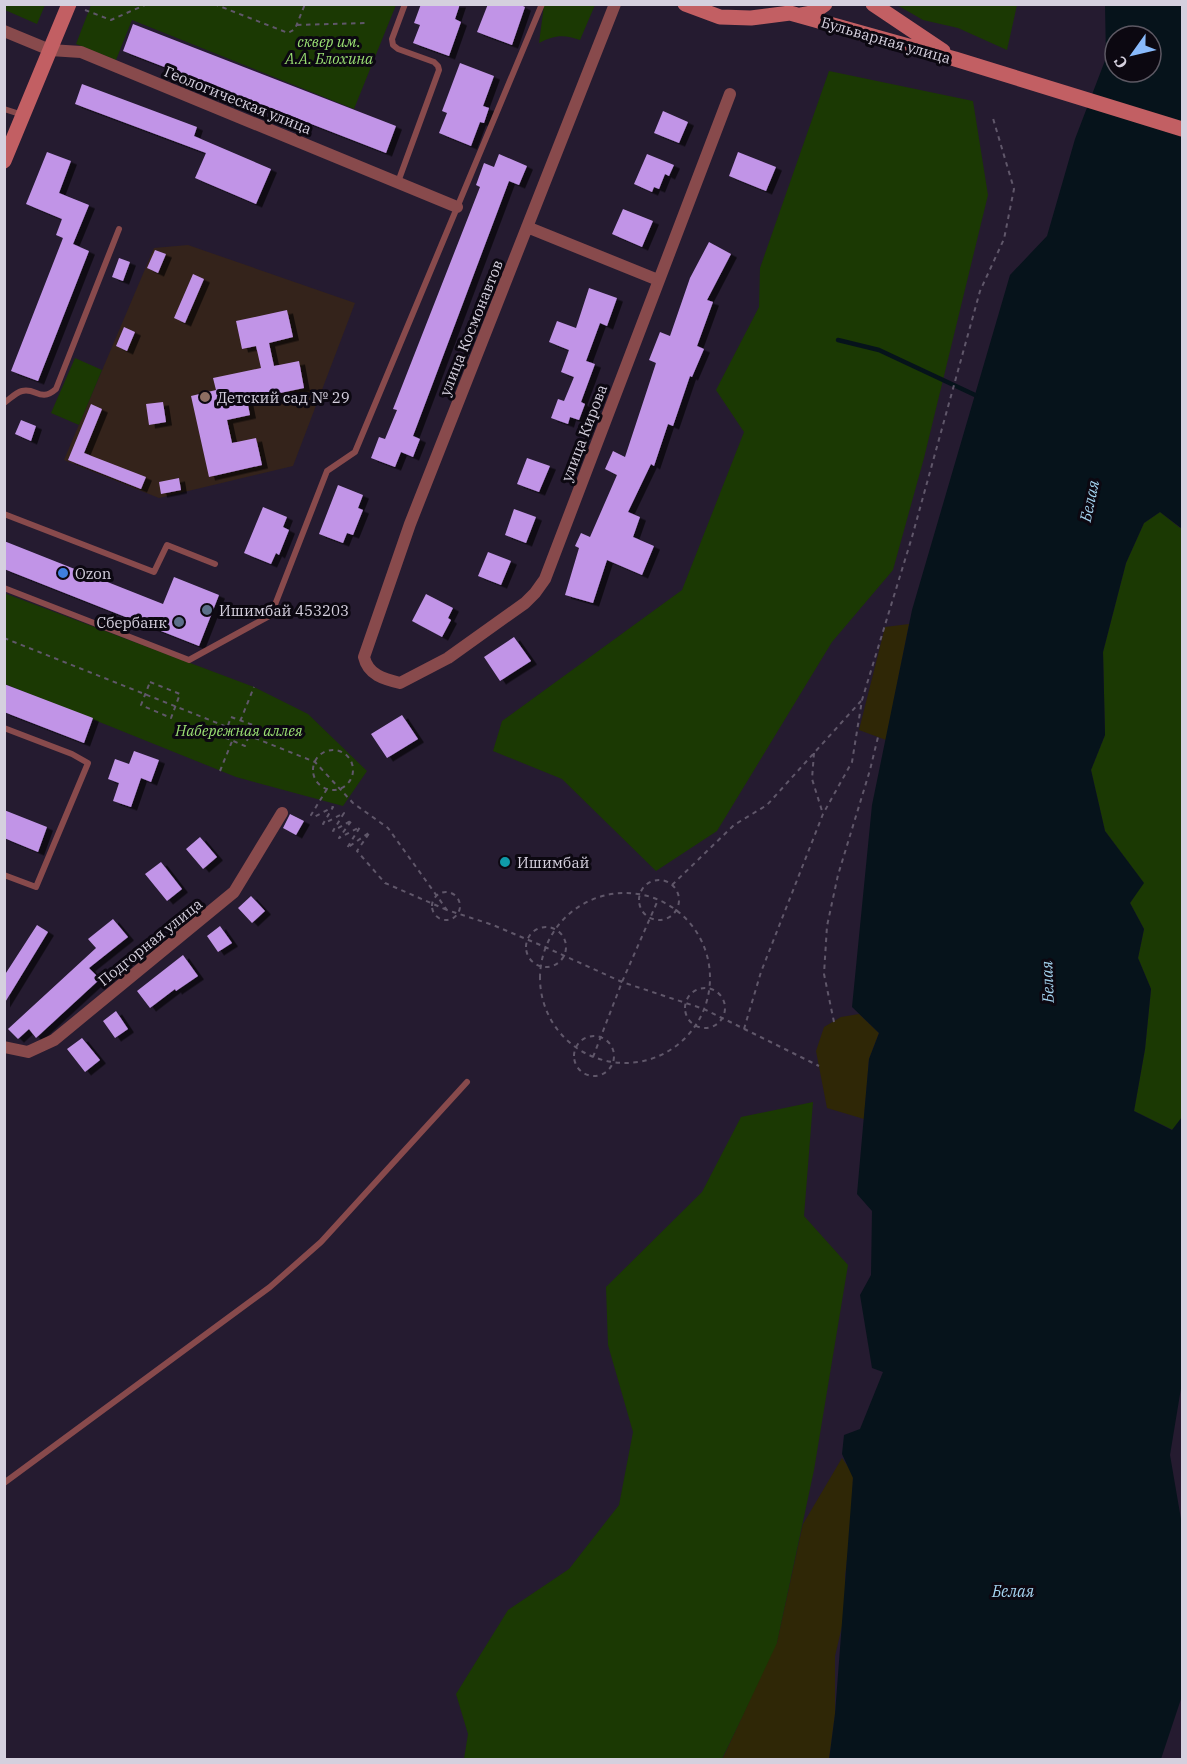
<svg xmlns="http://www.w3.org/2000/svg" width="1187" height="1764" font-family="'IBM Plex Serif',serif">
	<defs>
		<filter id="shadow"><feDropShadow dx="6" dy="3.5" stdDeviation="0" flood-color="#0009"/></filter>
	</defs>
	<rect width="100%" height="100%" fill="#251b30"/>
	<!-- education -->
	<path fill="#34231b" d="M188 245 355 303 293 466 159 498 64 460 154 248Z"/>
	<!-- green -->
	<path fill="#1b3903" d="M4 5 5 4 45 5 37 24 5 10Z
		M91 5H396L354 109 132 20 116 60 76 44Z
		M544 5H595L580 40C564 34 554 35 539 43Z
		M897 5H1017L1007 50 958 28 923 20Z
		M829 71 973 101 988 195 924 458 893 570 832 642 717 831 656 871 562 779 493 751 502 721 682 590 744 432 716 390 759 307 760 268Z
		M75 358 102 370 79 425 51 413Z
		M1160 512 1180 528 1182 527V1117L1173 1130 1134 1111 1145 1049 1151 989 1138 958 1144 929 1130 903 1143 882 1105 831 1091 770 1105 735 1103 652 1126 563 1144 523Z
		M4 593 254 687 308 714 367 771 343 806 236 777 5 684Z
		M813 1102 804 1216 848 1265 814 1470 776 1648 722 1759H464L468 1734 456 1694 508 1610 569 1569 619 1505 633 1432 608 1345 606 1287 702 1192 741 1117Z"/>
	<!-- sand -->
	<path fill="#2f2706" d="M909 624 886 740 859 730 885 627Z
		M859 1014 879 1033 869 1059 864 1119 827 1108 816 1051 824 1027 841 1017Z
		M842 1458 853 1474 852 1521 845 1576 847 1605 835 1656V1714L829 1759 722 1760 777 1643 803 1524Z"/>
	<!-- water -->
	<path fill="#06131b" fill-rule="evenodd" d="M1105 5H1182V527L1181 528 1160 512 1144 523 1126 563 1103 652 1105 735 1091 770 1105 831 1144 883 1130 903 1144 929 1138 958 1151 989 1145 1049 1134 1111 1172 1130 1182 1117V1382L1170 1455 1182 1525V1696L1161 1759 829 1760 835 1714 853 1478 842 1454 844 1435 860 1429 883 1372 872 1368 860 1295 871 1275 872 1211 857 1194 869 1059 879 1033 852 1007 872 805 912 610 1010 275 1047 236 1075 139 1106 58ZM1115 36H1151V72H1115Z"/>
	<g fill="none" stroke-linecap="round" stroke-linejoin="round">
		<!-- stream -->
		<path stroke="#06131b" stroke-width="4.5" d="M838 340 879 350 975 395"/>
	</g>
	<!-- building -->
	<path fill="#c194e7" filter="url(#shadow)" d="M421 4H460L455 19 461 22 449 56 413 43 420 25 414 23Z
		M488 4H519L525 7 512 45 477 32Z
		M133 24 396 126 386 153 123 51Z
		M460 63 494 76 483 106 489 108 484 123 480 122 471 146 439 133 447 113 442 111Z
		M82 84 197 127 194 136 271 169 256 204 195 178 206 153 75 104Z
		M663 111 688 122 679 143 654 133Z
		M47 152 71 161 59 193 89 205 73 244 89 251 38 381 11 371 63 238 56 235 62 219 26 204Z
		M738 152 776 167 766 191 729 176Z
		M499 154 527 166 519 185 509 181 413 436 420 439 413 457 401 452 395 467 371 458 379 437 385 439 397 410 393 409 480 187 476 185 484 163 494 167Z
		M647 154 674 165 669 176 665 174 659 189 654 187 652 192 634 184Z
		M623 209 653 221 642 247 612 234Z
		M709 242 731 254 707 300 713 302 697 346 704 349 692 377 690 376 673 426 668 424 654 466 651 464 628 512 640 517 633 537 654 546 642 575 607 560 593 603 565 595 579 548 575 546 581 533 590 537 617 475 605 469 613 451 625 457 656 363 649 360 660 332 670 336 690 278Z
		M155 250 166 254 158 273 147 268Z
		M119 258 130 262 123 281 112 277Z
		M193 274 204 279 185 323 174 318Z
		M589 288 617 298 607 326 600 323 586 361 595 364 581 402 585 404 579 420 570 417 568 424 551 418 558 399 564 401 574 377 561 372 569 350 549 342 557 321 576 328Z
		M287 310 293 337 269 343 274 366 299 361 304 388 247 400 250 415 227 420 232 443 256 438 262 465 209 477 191 396 216 390 213 378 261 368 256 346 242 349 236 321Z
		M124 327 135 332 127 351 116 346Z
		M163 402 166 422 149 425 146 404Z
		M91 404 102 409 84 453 146 477 141 489 68 460Z
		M21 420 36 426 31 441 15 434Z
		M527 458 550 466 539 492 517 484Z
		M179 478 181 490 161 494 159 482Z
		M338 485 363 495 358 508 363 510 353 535 347 533 343 543 319 534Z
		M263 507 287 517 283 527 289 530 279 555 276 553 271 564 244 553Z
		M514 509 536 517 526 543 505 535Z
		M4 541 163 604 174 577 219 595 199 646 4 569Z
		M488 552 511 561 501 585 478 576Z
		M426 594 453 608 448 618 451 620 442 637 412 621Z
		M514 637 531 661 500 681 484 657Z
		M4 684 93 718 84 743 4 712Z
		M402 715 418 739 387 758 371 734Z
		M134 751 159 760 151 782 141 778 131 807 113 801 119 783 108 779 115 759 129 764Z
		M4 810 47 827 38 852 4 838Z
		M290 814 304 821 296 835 283 828Z
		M200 837 217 857 203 869 186 849Z
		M161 862 182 889 167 901 145 874Z
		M251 896 265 911 252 923 238 908Z
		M113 919 128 937 89 968 100 979 36 1038 29 1029 18 1039 8 1029 96 948 88 939Z
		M37 925 48 932 4 1004V976Z
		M220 926 232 943 218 952 207 936Z
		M183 955 198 976 176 991 175 989 150 1008 137 991Z
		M116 1011 128 1029 115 1038 103 1021Z
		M82 1038 100 1060 85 1072 67 1049Z"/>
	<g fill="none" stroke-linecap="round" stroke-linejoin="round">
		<!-- path -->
		<path stroke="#60576a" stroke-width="2" stroke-dasharray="4.5 4.5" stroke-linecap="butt" d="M214 4 288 33 295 29 305 4
			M85 10 111 20 147 4
			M297 25 367 23
			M4 615 5 614
			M4 638 315 762 353 803 388 828 447 910 493 925 545 947 622 982 704 1009 819 1066
			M150 682 180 694 171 718 141 705Z
			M231 717 253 725 245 746 224 737Z
			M313 770a20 20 0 1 1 40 0a20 20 0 1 1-40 0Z
			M814 753 812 779 823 814
			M220 771 254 687
			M327 789 311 815 314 817 333 807 323 824 344 813 333 831 352 820 339 838 360 827 347 848 370 832 357 851 385 883 447 910
			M639 900a20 20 0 1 1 40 0a20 20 0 1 1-40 0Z
			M672 885 734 825 767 805 861 701
			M432 906a14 14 0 1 1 28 0a14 14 0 1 1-28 0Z
			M540 978a85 85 0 1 1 170 0a85 85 0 1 1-170 0Z
			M526 947a20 20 0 1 1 40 0a20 20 0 1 1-40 0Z
			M685 1008a20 20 0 1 1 40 0a20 20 0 1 1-40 0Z
			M834 1022 824 974 827 926 838 875 870 770 878 737
			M744 1029 761 972 823 814 852 762 862 700 912 537 980 291 1004 239 1014 189 992 115
			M574 1056a20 20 0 1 1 40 0a20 20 0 1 1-40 0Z
			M593 1057 622 982 658 900"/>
		<!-- lane -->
		<path stroke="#884a4c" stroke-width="6" d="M4 109 23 115
			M398 182 439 70 438 66 434 62 398 49 393 45 392 39 405 4
			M4 403C10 399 15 393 22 391 36 387 40 403 56 389L119 229
			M4 514 154 572 167 545 215 564
			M4 588 189 660 271 615 327 471 355 452 542 4
			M4 728 72 754 88 763 36 887 4 875
			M4 1483 270 1287 321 1242 467 1082"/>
		<!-- street -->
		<path stroke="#884a4c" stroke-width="12" d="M615 4 410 524 364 657C368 675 384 679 400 683L448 658 525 603 535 593 545 579 730 94
			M4 31 50 50 81 52 457 207
			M527 227 658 280
			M4 1047 28 1052 54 1040 234 892 282 813"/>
		<!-- secondary -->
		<path stroke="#c25f63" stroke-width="15" d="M685 4 720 17 751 18 790 13 955 59 1182 129
			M873 4 943 51
			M801 15 812 13 825 4
			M4 161 69 4"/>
	</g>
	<!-- markers -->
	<circle fill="#8d6e63" stroke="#0c0811" stroke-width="2" cx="205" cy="397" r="6"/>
	<circle fill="#3f7fe0" stroke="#0c0811" stroke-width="2" cx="63" cy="573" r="6"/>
	<g fill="#5c6f8a" stroke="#0c0811" stroke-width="2">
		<circle cx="207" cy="610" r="6"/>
		<circle cx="179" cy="622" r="6"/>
	</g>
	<circle fill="#0f9aa8" stroke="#0c0811" stroke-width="2" cx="505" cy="862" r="6"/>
	<g text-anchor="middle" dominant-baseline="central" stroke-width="6" stroke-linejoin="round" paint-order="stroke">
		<!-- street labels -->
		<g font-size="15" fill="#d5d0de" stroke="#0c0811">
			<text transform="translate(886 40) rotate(16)">Бульварная улица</text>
			<text transform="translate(238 100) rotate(22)">Геологическая улица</text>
			<text transform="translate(471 328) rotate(-68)">улица Космонавтов</text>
			<text transform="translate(584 433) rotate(-69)">улица Кирова</text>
			<text transform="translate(150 942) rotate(-39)">Подгорная улица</text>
		</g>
		<!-- park labels -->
		<g font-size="15" font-style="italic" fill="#99de72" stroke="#0c0811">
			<text x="329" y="41">сквер им.<tspan x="329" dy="17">А.А. Блохина</tspan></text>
			<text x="239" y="730">Набережная аллея</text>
		</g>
		<!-- poi labels -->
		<g font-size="15" fill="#d5d0de" stroke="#0c0811" text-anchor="start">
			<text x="217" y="397">Детский сад № 29</text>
			<text x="75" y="573">Ozon</text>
			<text x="219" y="610">Ишимбай 453203</text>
			<text x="167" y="622" text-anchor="end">Сбербанк</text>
			<text x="517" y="862">Ишимбай</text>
		</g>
		<!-- water labels -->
		<g font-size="16" font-style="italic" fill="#a4d2ee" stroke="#0c0811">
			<text transform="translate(1089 501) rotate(-78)">Белая</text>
			<text transform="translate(1047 982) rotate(-92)">Белая</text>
			<text x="1013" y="1591">Белая</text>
		</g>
	</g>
	<!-- border -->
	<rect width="1187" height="1764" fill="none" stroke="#d5d0de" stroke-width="12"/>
	<!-- north arrow -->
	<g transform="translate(1133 54) rotate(236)"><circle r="28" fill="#0c0811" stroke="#5c5863" stroke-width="1.5"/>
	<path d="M0-4.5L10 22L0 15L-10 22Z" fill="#89bafc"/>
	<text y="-9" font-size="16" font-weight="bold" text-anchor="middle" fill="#d5d0de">С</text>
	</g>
</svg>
